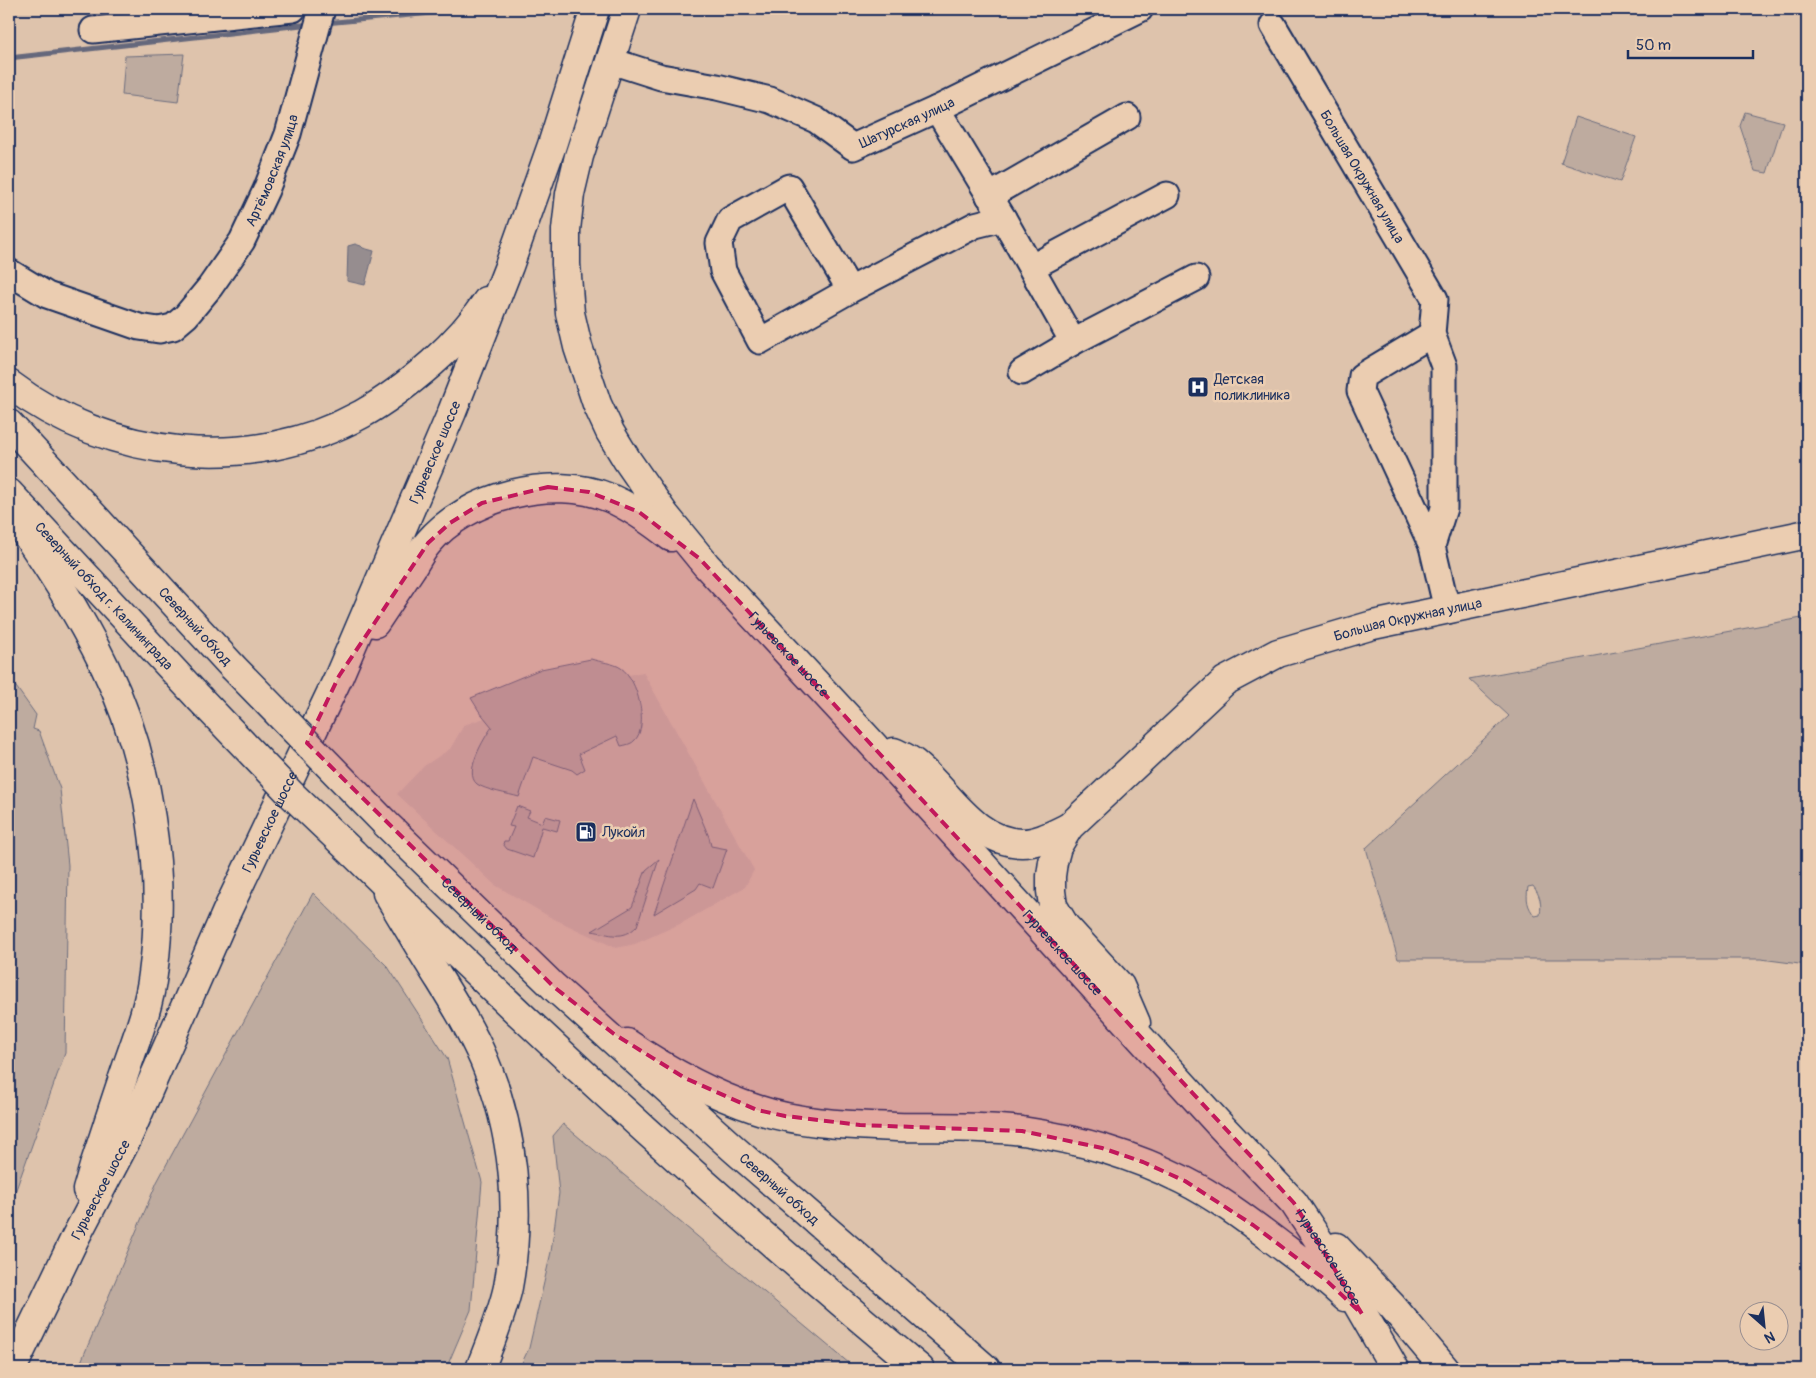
<svg xmlns="http://www.w3.org/2000/svg" width="1816" height="1378" font-family="Pangolin,sans-serif">
	<rect width="100%" height="100%" fill="#dec3ac"/>
	<filter id="ink" filterUnits="userSpaceOnUse"><feTurbulence type="fractalNoise" baseFrequency=".02" numOctaves="2"/><feDisplacementMap in="SourceGraphic" scale="10" xChannelSelector="R" yChannelSelector="G"/><feConvolveMatrix kernelMatrix="1 2 1 2 8 2 1 2 1" color-interpolation-filters="sRGB"/></filter>
	<g filter="url(#ink)">
		<!-- built -->
		<path fill="#cfb7a6" d="M643 672 754 870 745 887 682 923 635 944 616 948 550 917 495 885 397 794 424 766 450 749 464 725 584 684Z"/>
		<!-- green -->
		<path fill="#beab9f" stroke="#6c6d7e" fill-rule="evenodd" d="M184 54 178 102 122 95 125 56Z
			M1745 112 1783 122 1767 173 1755 171 1740 126Z
			M1576 117 1636 137 1620 182 1561 163Z
			M1807 617V965L1761 959H1398L1366 848 1509 716 1469 679ZM1533 886C1540 895 1542 903 1540 915L1535 916C1527 907 1526 899 1528 887Z
			M591 659C600 662 614 663 621 668 638 679 649 726 635 740 632 744 626 745 621 746L617 736 579 754 585 769 577 774 572 770 533 757 519 797C509 794 485 790 477 784 463 773 484 738 492 727L479 711 471 698 541 669Z
			M9 677 36 715 33 729 39 731 60 789 68 865 65 1053 9 1209Z
			M693 799 709 837 711 846 727 849 713 888 700 883 696 889 654 914Z
			M517 806 530 811 527 817 542 823 545 816 560 820 557 831 542 827 533 858 507 849 503 844 504 841H508L514 827 509 826Z
			M659 859 637 926C623 941 610 934 592 931L632 907 646 870Z
			M313 893 388 967 447 1058 482 1182 471 1310 446 1369H78L157 1182Z
			M563 1124 856 1369H519L529 1348 551 1252 559 1193 553 1136Z"/>
		<!-- water -->
		<path fill="#968d8f" stroke="#65677b" d="M355 244 361 246 363 248 374 251 365 285 347 281 348 246Z"/>
		<g fill="none" stroke-linecap="round" stroke-linejoin="round">
			<!-- stream -->
			<path stroke="#65677b" stroke-width="5" d="M325 23 475 9
				M9 58 311 24"/>
			<!-- minor casing -->
			<g stroke="#1b2f5e" stroke-width="29">
				<g id="minor">
					<path id="s1" d="M1273 25 1435 299 1432 334 1444 366V508L1432 546"/>
					<path d="M93 30 293 9"/>
					<path id="s2" d="M611 61 661 77 717 87 770 100 816 120 853 147 937 109 1140 9"/>
					<path d="M937 109 1003 218 1073 342"/>
					<path d="M989 196 1127 117"/>
					<path d="M1032 267 1167 195"/>
					<path id="s3" d="M9 272 47 295 139 327 159 330 173 327 186 316 210 287 242 241 266 190 288 134 322 9"/>
					<path d="M850 290 789 187 730 220 719 243 723 271 760 341 850 290 975 225 1003 218"/>
					<path d="M1432 334 1362 376 1360 391 1432 546 1443 593 1449 610"/>
					<path d="M1022 372 1073 342 1196 278"/>
				</g>
			</g>
			<!-- major casing -->
			<g stroke="#1b2f5e" stroke-width="31">
				<g id="major">
					<path id="s4" d="M627 9 579 156 570 194 566 230V264L570 313 578 347 597 404 610 432 627 460 665 515 706 565 865 736 1218 1123 1294 1203 1333 1262 1395 1369"/>
					<path d="M9 384C109 460 251 475 362 414 387 400 410 382 432 363 452 345 472 324 487 301"/>
					<path d="M9 509C44 560 78 611 105 667 149 757 167 875 153 974 149 1007 137 1037 126 1069 115 1101 105 1133 94 1166L87 1190"/>
					<path d="M375 623C387 605 399 587 411 569 417 560 421 551 428 543 467 496 553 474 610 498 633 508 652 522 671 537"/>
					<path d="M894 752C900 755 908 758 914 763 948 790 973 842 1022 843 1039 843 1054 834 1069 827"/>
					<path d="M387 893C405 922 422 952 440 980 456 1006 472 1032 484 1060 514 1131 522 1211 508 1287 502 1315 490 1343 480 1369"/>
					<path id="s5" d="M1136 1023 1120 986 1065 926 1053 906 1051 891V876L1053 862 1057 847 1069 827 1225 681 1278 653 1373 625 1807 534"/>
					<path d="M627 1043C667 1070 710 1094 756 1109 800 1124 850 1125 896 1127 938 1128 980 1126 1022 1131 1077 1139 1133 1155 1183 1180 1215 1196 1246 1219 1275 1241 1299 1259 1323 1276 1345 1297"/>
					<path d="M1336 1247 1392 1306 1445 1369"/>
					<path id="s6" d="M12 1369 75 1238 127 1139 226 913 339 676 452 412 509 266 552 145 595 9"/>
				</g>
			</g>
			<!-- highway casing -->
			<g stroke="#1b2f5e" stroke-width="31">
				<g id="highway">
					<path id="s7" d="M9 424 232 666"/>
					<path id="s8" d="M9 493 199 698"/>
					<path id="s9" d="M385 823 554 987 735 1150 986 1369"/>
					<path d="M353 853C535 1033 723 1205 920 1369"/>
				</g>
			</g>
			<!-- minor -->
			<use href="#minor" stroke="#ebcdb1" stroke-width="25"/>
			<!-- major -->
			<use href="#major" stroke="#ebcdb1" stroke-width="28"/>
			<!-- highway -->
			<use href="#highway" stroke="#ebcdb1" stroke-width="28"/>
			<!-- highway-bridge casing -->
			<g stroke="#1b2f5e" stroke-width="31" stroke-linecap="butt">
				<path id="highway-bridge" d="M232 666 385 823
					M199 698 291 794 353 853"/>
			</g>
			<!-- highway-bridge -->
			<use href="#highway-bridge" stroke="#ebcdb1" stroke-width="28"/>
		</g>
	</g>
	<!-- marked area -->
	<path fill="#c2185b" fill-opacity="0.2" stroke="#c2185b" stroke-width="4" stroke-dasharray="10 6" stroke-linejoin="round" d="M548 487 589 492 639 512 700 559 1294 1203 1362 1314 1327 1281 1253 1225 1185 1181 1143 1162 1102 1148 1022 1131 860 1125 785 1116 757 1110 685 1078 614 1034 554 987 307 743 339 676 428 543 450 523 482 503Z"/>
	<!-- icons -->
	<defs>
		<g id="hospital-square" transform="scale(1.125)"><rect x="-9" y="-9" width="18" height="18" rx="4" fill="#1b2f5e" stroke="#ebcdb1"/><path d="M-5-5h3v3.5h4V-5h3V5h-3V1.5h-4V5h-3Z" fill="#fff"/></g>
		<g id="fuel-square" transform="scale(1.125)"><rect x="-9" y="-9" width="18" height="18" rx="4" fill="#1b2f5e" stroke="#ebcdb1"/><path d="M-5.5-6h7V0h2V4h1.3V-2.5L3-4.5l.8-.8L6-3V5H2.5V1h-1V6h-7ZM-4.2-4.7v3.2H.2V-4.7Z" fill="#fff"/></g>
	</defs>
	<g fill-rule="evenodd">
		<use href="#hospital-square" x="1198" y="387"/>
		<use href="#fuel-square" x="586" y="832"/>
	</g>
	<g text-anchor="middle" dominant-baseline="central" stroke-width="5" stroke-linejoin="round" paint-order="stroke">
		<!-- street labels -->
		<g font-size="14" fill="#1b2f5e" stroke="#ebcdb1">
			<text stroke="none"><textPath href="#s2" startOffset="319">Шатурская улица</textPath></text>
			<text stroke="none"><textPath href="#s3" startOffset="364">Артёмовская улица</textPath></text>
			<text stroke="none"><textPath href="#s1" startOffset="176">Большая Окружная улица</textPath></text>
			<text stroke="none"><textPath href="#s6" startOffset="1010">Гурьевское шоссе</textPath></text>
			<text stroke="none"><textPath href="#s8" startOffset="140">Северный обход г. Калининграда</textPath></text>
			<text stroke="none"><textPath href="#s5" startOffset="636">Большая Окружная улица</textPath></text>
			<text stroke="none"><textPath href="#s7" startOffset="275">Северный обход</textPath></text>
			<text stroke="none"><textPath href="#s4" startOffset="725">Гурьевское шоссе</textPath></text>
			<text stroke="none"><textPath href="#s6" startOffset="605">Гурьевское шоссе</textPath></text>
			<text stroke="none"><textPath href="#s9" startOffset="132">Северный обход</textPath></text>
			<text stroke="none"><textPath href="#s4" startOffset="1130">Гурьевское шоссе</textPath></text>
			<text stroke="none"><textPath href="#s9" startOffset="538">Северный обход</textPath></text>
			<text stroke="none"><textPath href="#s6" startOffset="200">Гурьевское шоссе</textPath></text>
			<text stroke="none"><textPath href="#s4" startOffset="1535">Гурьевское шоссе</textPath></text>
		</g>
		<!-- poi labels -->
		<g font-size="14" fill="#1b2f5e" stroke="#ebcdb1" text-anchor="start">
			<text x="1214" y="379">Детская<tspan x="1214" dy="16">поликлиника</tspan></text>
			<text x="602" y="832">Лукойл</text>
		</g>
	</g>
	<!-- margin -->
	<rect width="1816" height="1378" fill="none" stroke="#ebcdb1" stroke-width="30"/>
	<rect x="15" y="15" width="1786" height="1348" fill="none" stroke="#1b2f5e" stroke-width="2" filter="url(#ink)"/>
	<!-- north arrow -->
	<g transform="translate(1764 1326) rotate(153)"><circle r="24" fill="#ebcdb1" stroke="#988e90"/>
	<path d="M0-4L9 19L0 12L-9 19Z" fill="#1b2f5e"/>
	<text y="-8" font-size="14" font-weight="bold" text-anchor="middle" fill="#1b2f5e">N</text>
	</g>
	<!-- scale -->
	<path d="M1628 50v8h125v-8" fill="none" stroke="#1b2f5e" stroke-width="2.5"/>
	<text x="1636" y="50" font-size="15" fill="#1b2f5e" stroke="#ebcdb1" stroke-width="4" paint-order="stroke">50 m</text>
</svg>
